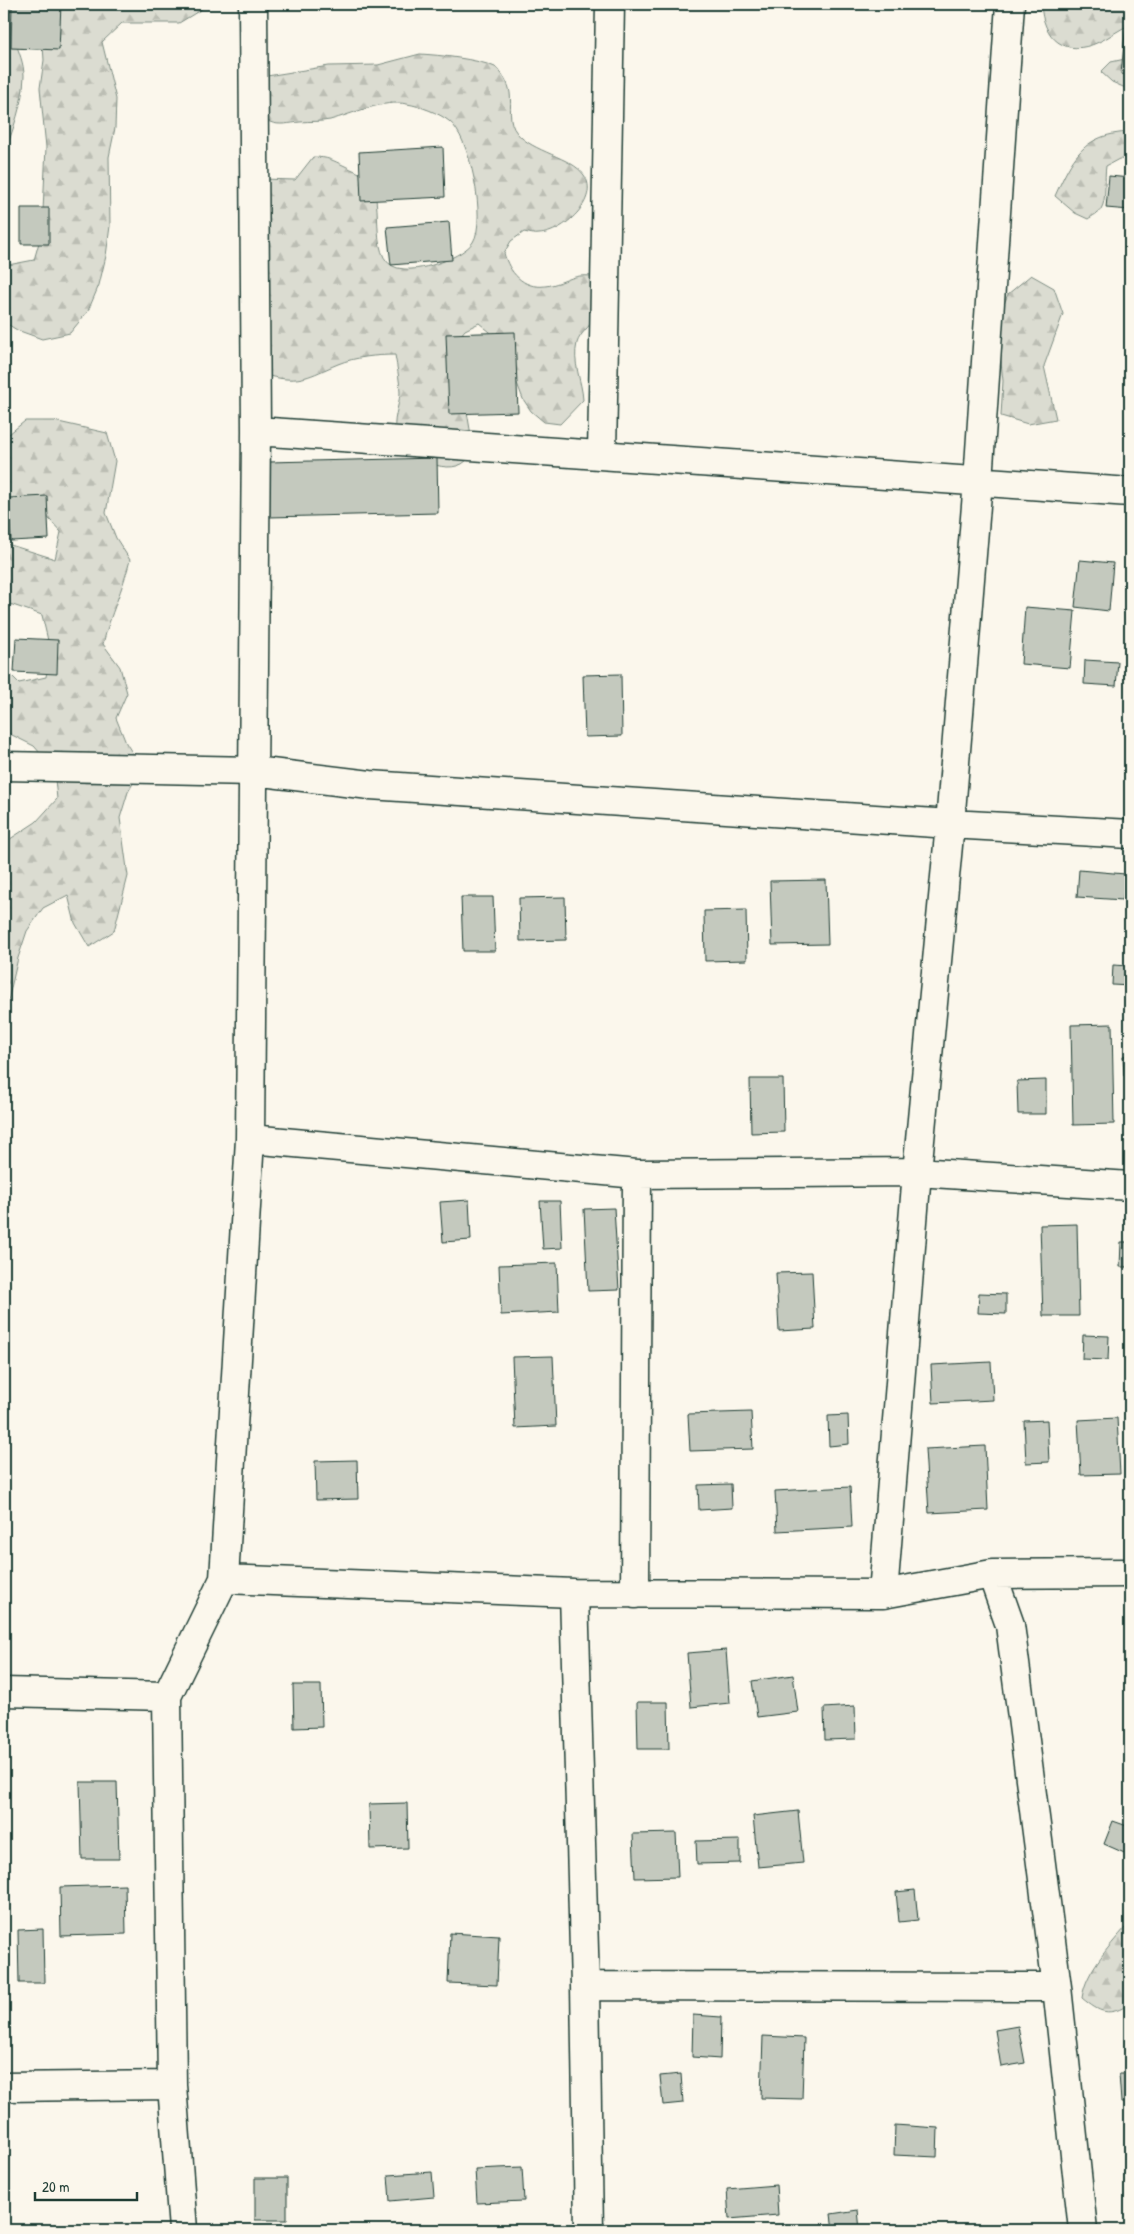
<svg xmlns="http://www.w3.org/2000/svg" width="1134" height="2234" font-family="'Patrick Hand',sans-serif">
	<defs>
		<pattern id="forest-firs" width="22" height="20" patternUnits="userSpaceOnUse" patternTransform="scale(1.25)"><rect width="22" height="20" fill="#dbdcd1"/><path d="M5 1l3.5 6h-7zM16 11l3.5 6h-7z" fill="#bcbeb4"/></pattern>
	</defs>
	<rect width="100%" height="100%" fill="#fbf7ec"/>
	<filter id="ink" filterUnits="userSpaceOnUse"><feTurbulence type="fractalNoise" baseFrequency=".02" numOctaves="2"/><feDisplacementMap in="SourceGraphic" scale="10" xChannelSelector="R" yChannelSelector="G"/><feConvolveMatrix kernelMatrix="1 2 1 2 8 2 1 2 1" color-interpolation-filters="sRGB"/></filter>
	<g filter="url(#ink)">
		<!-- forest -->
		<path fill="url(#forest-firs)" stroke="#7d8c82" d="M4 4H16C3 33 24 50 24 76 23 104 13 129 4 155Z
			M65 4H203L202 9 179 23H122L102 42 116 99 115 128 109 157 110 226 106 256 99 285 88 311 70 333 42 339 17 330 4 322V232L8 265 34 260 42 232 46 147 40 88 44 60 42 33Z
			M1041 4H1130V25C1119 29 1110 37 1099 42 1065 58 1043 39 1041 4Z
			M420 54C439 55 478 59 495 67 502 72 509 84 510 93 512 107 507 121 517 133 532 152 572 157 584 175 601 199 563 233 539 234 535 235 529 233 524 232L511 241 504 253C509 272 523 289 545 286 556 285 565 280 575 277 581 275 589 276 595 276 595 285 598 311 594 318 590 327 580 333 577 343 572 363 582 381 583 400L560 424 544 422 531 411 523 399 501 341 479 323 465 330 455 342 472 441C472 446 472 453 469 457 455 481 402 457 396 435 392 420 399 408 400 393 400 381 397 367 395 355 377 355 355 357 338 364 309 376 301 384 269 376L262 179 295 180 313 157C328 157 332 160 345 166 352 170 362 173 368 179 388 201 363 267 404 269 423 271 463 257 473 242 487 220 470 136 449 121 439 113 420 106 407 104 384 99 352 114 330 120 320 122 310 121 300 122 290 123 279 126 270 122 266 120 262 115 258 112L267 76 329 66 378 65Z
			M1125 59 1130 60V90L1112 82 1101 72 1111 62Z
			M1130 132V160L1119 159 1106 166C1104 178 1107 200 1101 209 1099 213 1092 216 1088 219L1075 213 1055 196C1072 158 1083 134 1130 132Z
			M1031 275 1054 288 1063 314 1044 366 1056 419 1028 424 1001 416 1003 381 997 322 1008 294Z
			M25 421H54L107 433 115 461 106 513 116 538 130 560C123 589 110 615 103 644L120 667 127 693 116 718 126 743 142 768 128 792 120 818 128 876 114 931 89 947 75 923 68 895 43 908 27 931 18 958 4 1018V843L36 822 57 799 54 769 34 746 4 731V668L19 683 46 677 50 649 42 615 4 602V543L55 559 61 532 41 510 9 501 4 505V438Z
			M1130 1922V2004C1109 2017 1100 2013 1082 1998 1086 1969 1112 1944 1130 1922Z"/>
		<!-- building -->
		<path fill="#c4c9be" stroke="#1f3d34" d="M12 4H61L59 50 11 48Z
			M1126 24H1130V75L1121 74Z
			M443 147 445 197 361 201 359 152Z
			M1109 176 1130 178V210L1106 208Z
			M21 208H49V244H21Z
			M449 222 452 260 391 265 387 227Z
			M515 332 518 412 449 414 446 334Z
			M437 458 438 513 269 517V462Z
			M47 496 49 539 11 541 9 498Z
			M1080 560 1113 563 1109 611 1075 607Z
			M1025 607 1075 611 1070 668 1021 664Z
			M16 638 58 640 57 674 14 672Z
			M1085 660 1118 662 1116 686 1084 684Z
			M621 674 622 736 585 737 583 675Z
			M1079 870 1125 874 1123 900 1077 897Z
			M826 880 828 944 772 945 770 881Z
			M461 897H493L495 951H463Z
			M565 897 566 940 520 941 519 898Z
			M746 910 747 960 705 961 704 911Z
			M1113 965 1130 966V986L1112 985Z
			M1112 1024 1114 1124 1073 1125 1071 1025Z
			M1130 1055V1076H1124L1123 1056Z
			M750 1079H783L784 1132 751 1133Z
			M1046 1080V1114H1018L1017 1081Z
			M469 1200 471 1240 443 1242 440 1202Z
			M540 1201H560L562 1248 543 1249Z
			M614 1208 619 1290 588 1291 584 1209Z
			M1077 1224 1079 1316H1043L1040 1225Z
			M1121 1242H1130V1267H1120Z
			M557 1263 559 1312 501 1315 499 1265Z
			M812 1272 815 1329 779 1331 776 1273Z
			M979 1293 1006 1294V1314L978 1313Z
			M1083 1335 1109 1336 1108 1360 1082 1359Z
			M553 1356 556 1426 515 1428 512 1357Z
			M991 1362 993 1400 933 1403 931 1365Z
			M1128 1399H1130V1435Z
			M751 1412 753 1449 690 1451 688 1414Z
			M848 1415 849 1444 829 1446 828 1416Z
			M1117 1418 1120 1474 1081 1475 1078 1420Z
			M1047 1420 1049 1462 1026 1463 1024 1421Z
			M985 1446 988 1510 929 1513 925 1449Z
			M357 1460 358 1499 316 1500 315 1461Z
			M731 1484 732 1508 699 1510 698 1485Z
			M850 1487 852 1527 777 1531 775 1491Z
			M726 1650 730 1703 691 1707 687 1653Z
			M793 1675 798 1712 757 1717 752 1681Z
			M293 1685H321L322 1727 294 1728Z
			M637 1702H668L669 1749H638Z
			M855 1706 856 1739 825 1740 824 1708Z
			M80 1782H117L119 1859H82Z
			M407 1803 408 1848 370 1849 369 1804Z
			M798 1811 803 1863 758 1867 753 1816Z
			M1113 1821 1130 1827 1129 1855 1104 1844Z
			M676 1833 678 1877 635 1878 633 1834Z
			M740 1840V1863L697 1864 696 1841Z
			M125 1885 126 1934 61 1936 60 1887Z
			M915 1890 918 1920 899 1922 896 1892Z
			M43 1929 44 1983H19L18 1930Z
			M450 1933 499 1936 497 1985 448 1983Z
			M693 2015 721 2017 720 2059 692 2057Z
			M1018 2026 1025 2063 1001 2067 995 2030Z
			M763 2036 804 2038 802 2099 761 2098Z
			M681 2074 683 2103 663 2105 660 2076Z
			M1119 2074H1130V2102H1121Z
			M895 2125 938 2128 937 2157 894 2155Z
			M522 2167 524 2201 477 2203 475 2169Z
			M432 2172 434 2197 390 2201 388 2175Z
			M255 2178H287V2220H255Z
			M776 2185 778 2215 729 2219 727 2189Z
			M858 2210 860 2230H833L831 2214Z
			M318 2225 319 2230H285Z"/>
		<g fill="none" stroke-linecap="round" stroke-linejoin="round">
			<!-- minor casing -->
			<g stroke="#1f3d34" stroke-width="31">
				<path id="minor" d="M256 431 1130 492
					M602 455 610 4
					M4 766 254 771 370 785 950 824 1130 834
					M250 1139 637 1174 917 1172 1130 1186
					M992 1574 1130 1573
					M224 1579 574 1593 883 1594 992 1574 1010 1625 1057 1987 1083 2230
					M574 1593 585 1986 589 2230
					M635 1594 637 1174
					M883 1594 917 1172 950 824 978 481 1010 4
					M4 1692 167 1696
					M585 1986 1057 1987
					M4 2087 172 2085
					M183 2230 172 2085 167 1696 224 1579 250 1139 256 431 253 4"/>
			</g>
			<!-- minor -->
			<use href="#minor" stroke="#fbf7ec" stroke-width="28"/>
		</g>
	</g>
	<!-- margin -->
	<rect width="1134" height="2234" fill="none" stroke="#fbf7ec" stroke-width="20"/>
	<rect x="10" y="10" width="1114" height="2214" fill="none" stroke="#1f3d34" stroke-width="2" filter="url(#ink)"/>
	<!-- scale -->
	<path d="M35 2192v8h102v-8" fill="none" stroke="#1f3d34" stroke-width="2.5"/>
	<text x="42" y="2192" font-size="15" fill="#1f3d34" stroke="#fbf7ec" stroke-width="4" paint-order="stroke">20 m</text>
</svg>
